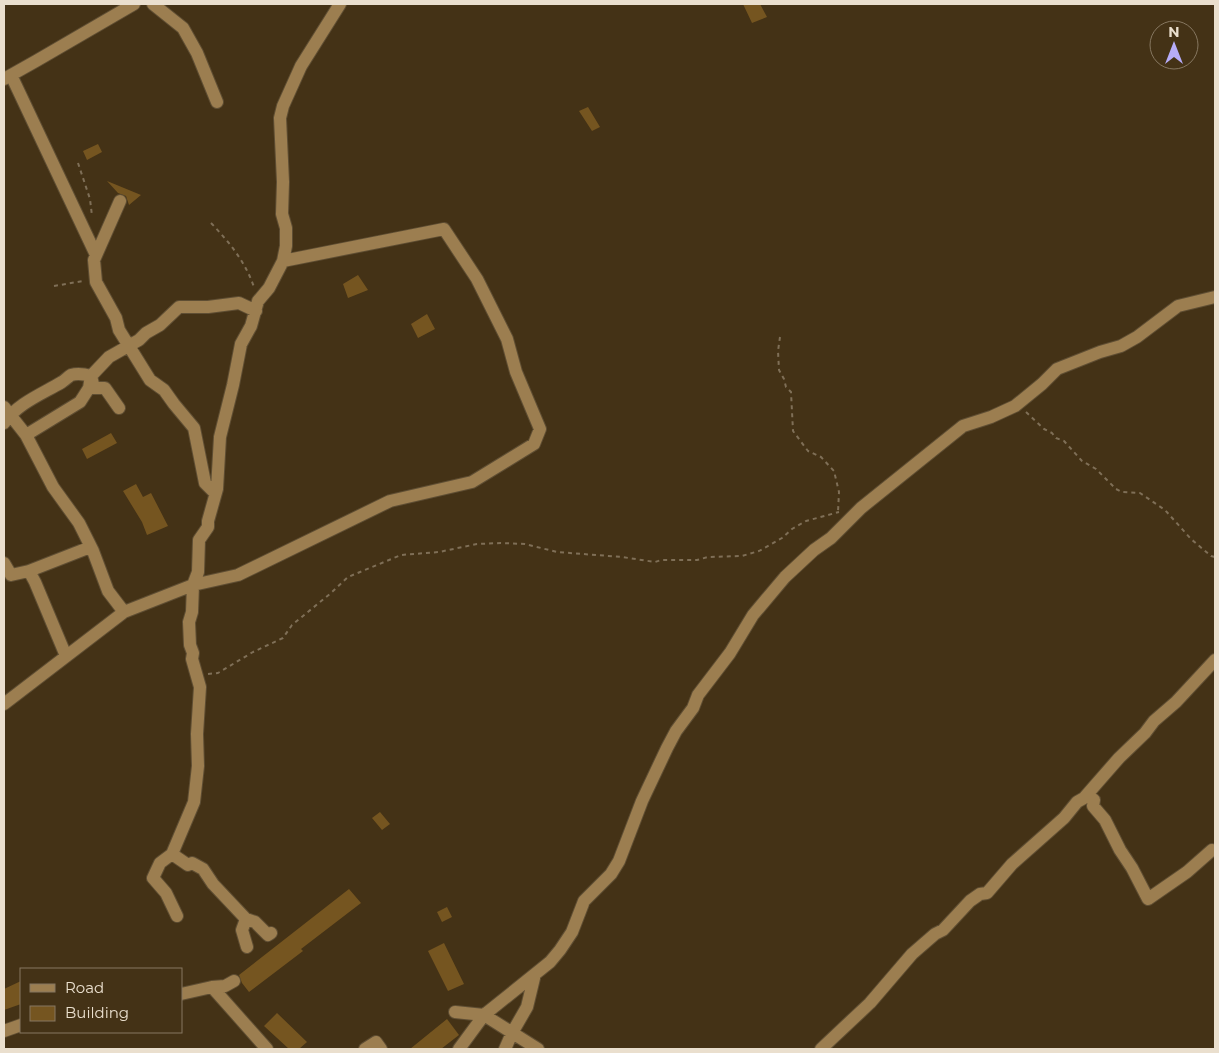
<svg xmlns="http://www.w3.org/2000/svg" width="1219" height="1053" font-family="Montserrat,sans-serif">
	<rect width="100%" height="100%" fill="#443216"/>
	<!-- building -->
	<path fill="#755520" d="M743 4H760L767 17 752 23Z
		M588 107 600 127 592 131 579 111Z
		M98 144 102 152 87 160 83 151Z
		M107 181 141 195 129 205 126 196 118 193Z
		M358 275 368 290 348 298 343 284Z
		M427 314 435 329 418 338 411 324Z
		M111 433 117 443 87 459 82 449Z
		M136 484 143 497 151 493 168 526 147 535 142 522 123 491Z
		M380 812 390 824 382 830 372 818Z
		M349 889 361 903 301 949 303 951 249 992 242 983 239 975Z
		M447 907 452 917 442 922 437 912Z
		M444 943 464 984 448 991 428 951Z
		M21 981V1004L4 1010V989Z
		M277 1013 307 1042 299 1049H289L264 1026Z
		M447 1019 459 1035 441 1049H410Z"/>
	<g fill="none" stroke-linecap="round" stroke-linejoin="round">
		<!-- minor casing -->
		<g stroke="#5f4e33" stroke-width="14">
			<path id="minor" d="M153 4 183 28 197 53 217 102
				M11 75 96 255
				M4 79 36 61 134 4
				M120 201 94 260 96 282 116 318 119 330 150 380 164 390 174 404 194 428 205 483 215 493
				M4 407 26 435 53 487 79 523 93 551 108 591 124 612 4 704
				M4 423C18 403 42 394 62 382 65 380 68 377 71 375 78 373 84 374 91 376L94 388H105L119 408
				M26 435 80 402 89 388 91 376 109 357 139 340 146 333 160 325 179 307H208L239 303 256 311
				M4 563 11 575 29 571 35 582 66 656
				M29 571 88 548 93 551
				M124 612 193 585 238 575 390 501 472 482 534 444 540 429 516 372 507 339 477 279 444 229 283 261
				M1087 795 1094 800 1093 806 1105 820 1120 850 1132 868 1148 899 1187 872 1212 850
				M172 854 188 865 192 863 203 869 213 884 246 919 255 922 268 935 271 933
				M177 916 166 893 153 878 160 863 172 854 194 802 198 766 197 734 200 687 192 659 193 653 190 645 189 622 192 612 193 585 198 572 199 540 208 527V521L217 489 220 437 233 385 241 344 251 326 258 301 269 288 283 261 286 246V228L282 214 283 182 280 118 283 106 301 66 340 4
				M246 919 242 930 247 947
				M234 981 225 986 212 987 267 1049
				M181 994 212 987
				M455 1012 484 1015 550 962 560 950 572 932 584 901 611 874 619 861 642 801 667 748 676 731 693 708 698 695 730 653 753 615 785 577 814 550 831 538 861 508 963 426 991 417 1015 406 1042 384 1057 369 1100 352 1121 346 1137 337 1178 306 1215 297
				M4 1031 21 1025
				M365 1049 376 1042 381 1049
				M459 1049 484 1015 538 1049
				M505 1049 512 1033 527 1007 535 974
				M821 1049 870 1003 912 954 935 934 943 930 970 901 980 894 987 893 1012 864 1064 818 1077 802 1084 798 1119 758 1145 733 1154 721 1176 702 1215 660"/>
		</g>
		<!-- path -->
		<path stroke="#7f6f57" stroke-width="2" stroke-dasharray="4 4" stroke-linecap="butt" d="M78 163 90 199 92 216
			M211 223C229 242 245 261 254 287
			M54 286 83 281
			M780 337 778 351 779 370 784 379 786 387 791 392 793 431 808 451 821 457 834 471 839 492 838 512
			M1026 412 1044 429 1052 433 1056 438 1064 441 1082 461 1096 469 1116 489 1122 492 1140 493 1165 510 1191 539 1211 556 1215 557
			M208 674 218 673 253 652 283 638 292 625 331 593 348 577 401 555 439 552 477 544 501 543 525 544 557 552 622 557 655 562 661 560H697L708 557 742 556 759 551 782 538 792 529 806 521 839 512"/>
		<!-- minor -->
		<use href="#minor" stroke="#9c7e50" stroke-width="12"/>
	</g>
	<!-- border -->
	<rect width="1219" height="1053" fill="none" stroke="#eadfce" stroke-width="10"/>
	<!-- legend -->
	<rect x="20" y="968" width="162" height="65" fill="#443216" stroke="#867760"/>
	<rect x="30" y="984" width="25" height="8" fill="#9c7e50" stroke="#867760"/>
	<text x="65" y="993" font-size="15" fill="#eadfce">Road</text>
	<rect x="30" y="1006" width="25" height="15" fill="#755520" stroke="#867760"/>
	<text x="65" y="1018" font-size="15" fill="#eadfce">Building</text>
	<!-- north arrow -->
	<g transform="translate(1174 45)"><circle r="24" fill="#443216" stroke="#867760"/>
	<path d="M0-4L9 19L0 12L-9 19Z" fill="#b6acf8"/>
	<text y="-8" font-size="14" font-weight="bold" text-anchor="middle" fill="#eadfce">N</text>
	</g>
</svg>
